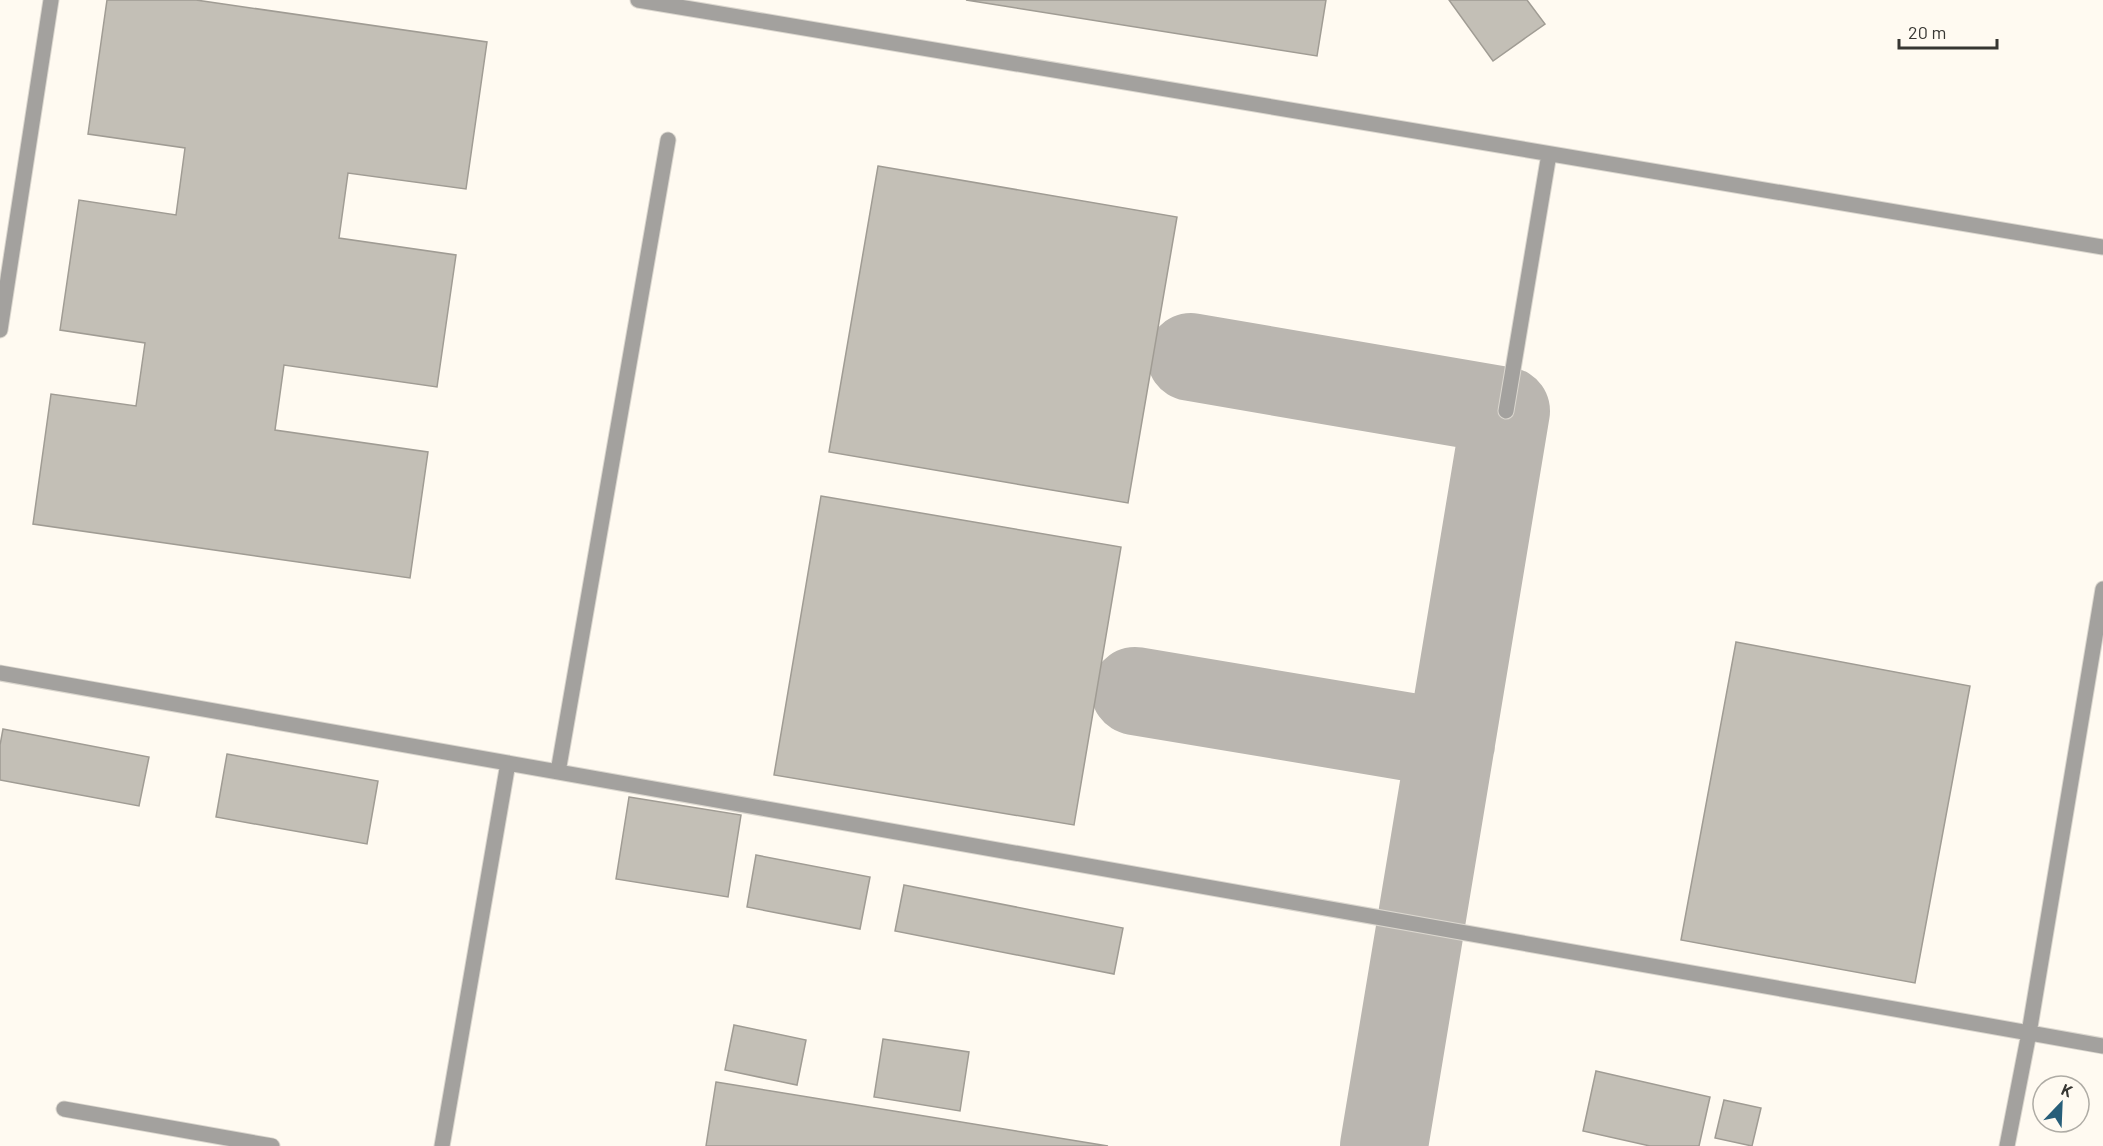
<svg xmlns="http://www.w3.org/2000/svg" width="2103" height="1146" font-family="Barlow,sans-serif">
	<rect width="100%" height="100%" fill="#fffaf1"/>
	<g fill="none" stroke-linecap="round" stroke-linejoin="round">
		<!-- taxiway -->
		<path stroke="#bab6b0" stroke-width="88" d="M1191 357 1506 411 1384 1146
			M1135 691 1451 744"/>
	</g>
	<!-- building -->
	<path fill="#c3bfb6" stroke="#a09c94" stroke-width="1.5" d="M107 0H196L487 42 466 189 348 173 339 238 456 255 437 387 284 365 275 430 428 452 410 578 33 524 51 394 136 406 145 343 60 330 79 200 176 215 185 148 88 134Z
		M966 0H1326L1317 56Z
		M1449 0H1527L1545 24 1493 61Z
		M878 166 1177 217 1128 503 829 452Z
		M821 496 1121 547 1074 825 774 775Z
		M1736 642 1970 686 1915 983 1681 940Z
		M3 729 149 757 139 806 0 780V745Z
		M227 754 378 781 367 844 216 817Z
		M629 797 741 815 728 897 616 879Z
		M756 855 870 877 860 929 747 907Z
		M904 885 1123 928 1114 974 895 931Z
		M734 1025 806 1040 797 1085 725 1070Z
		M883 1039 969 1052 960 1111 874 1097Z
		M1596 1071 1710 1097 1699 1146H1650L1583 1131Z
		M716 1082 1108 1146H706Z
		M1724 1100 1761 1108 1752 1146 1715 1138Z"/>
	<g fill="none" stroke-linecap="round" stroke-linejoin="round">
		<!-- lane casing -->
		<g stroke="#dbd7cf" stroke-width="17">
			<path id="lane" d="M638 0 2103 247
				M0 330 51 0
				M1506 411 1549 154
				M0 673 2103 1046
				M558 772 668 140
				M64 1109 272 1146
				M442 1146 508 763
				M2007 1146 2029 1033 2103 589"/>
		</g>
		<!-- lane -->
		<use href="#lane" stroke="#a3a19e" stroke-width="15"/>
	</g>
	<!-- north arrow -->
	<g transform="translate(2061 1104) rotate(23)"><circle r="28" fill="#fffaf1" stroke="#afaca5" stroke-width="1.5"/>
	<path d="M0-4.5L10 22L0 15L-10 22Z" fill="#275e79"/>
	<text y="-9" font-size="16" font-weight="bold" text-anchor="middle" fill="#373632">K</text>
	</g>
	<!-- scale -->
	<path d="M1899 39v9h98v-9" fill="none" stroke="#373632" stroke-width="3"/>
	<text x="1908" y="39" font-size="18" fill="#373632" stroke="#fffaf1" stroke-width="4.5" paint-order="stroke">20 m</text>
</svg>
